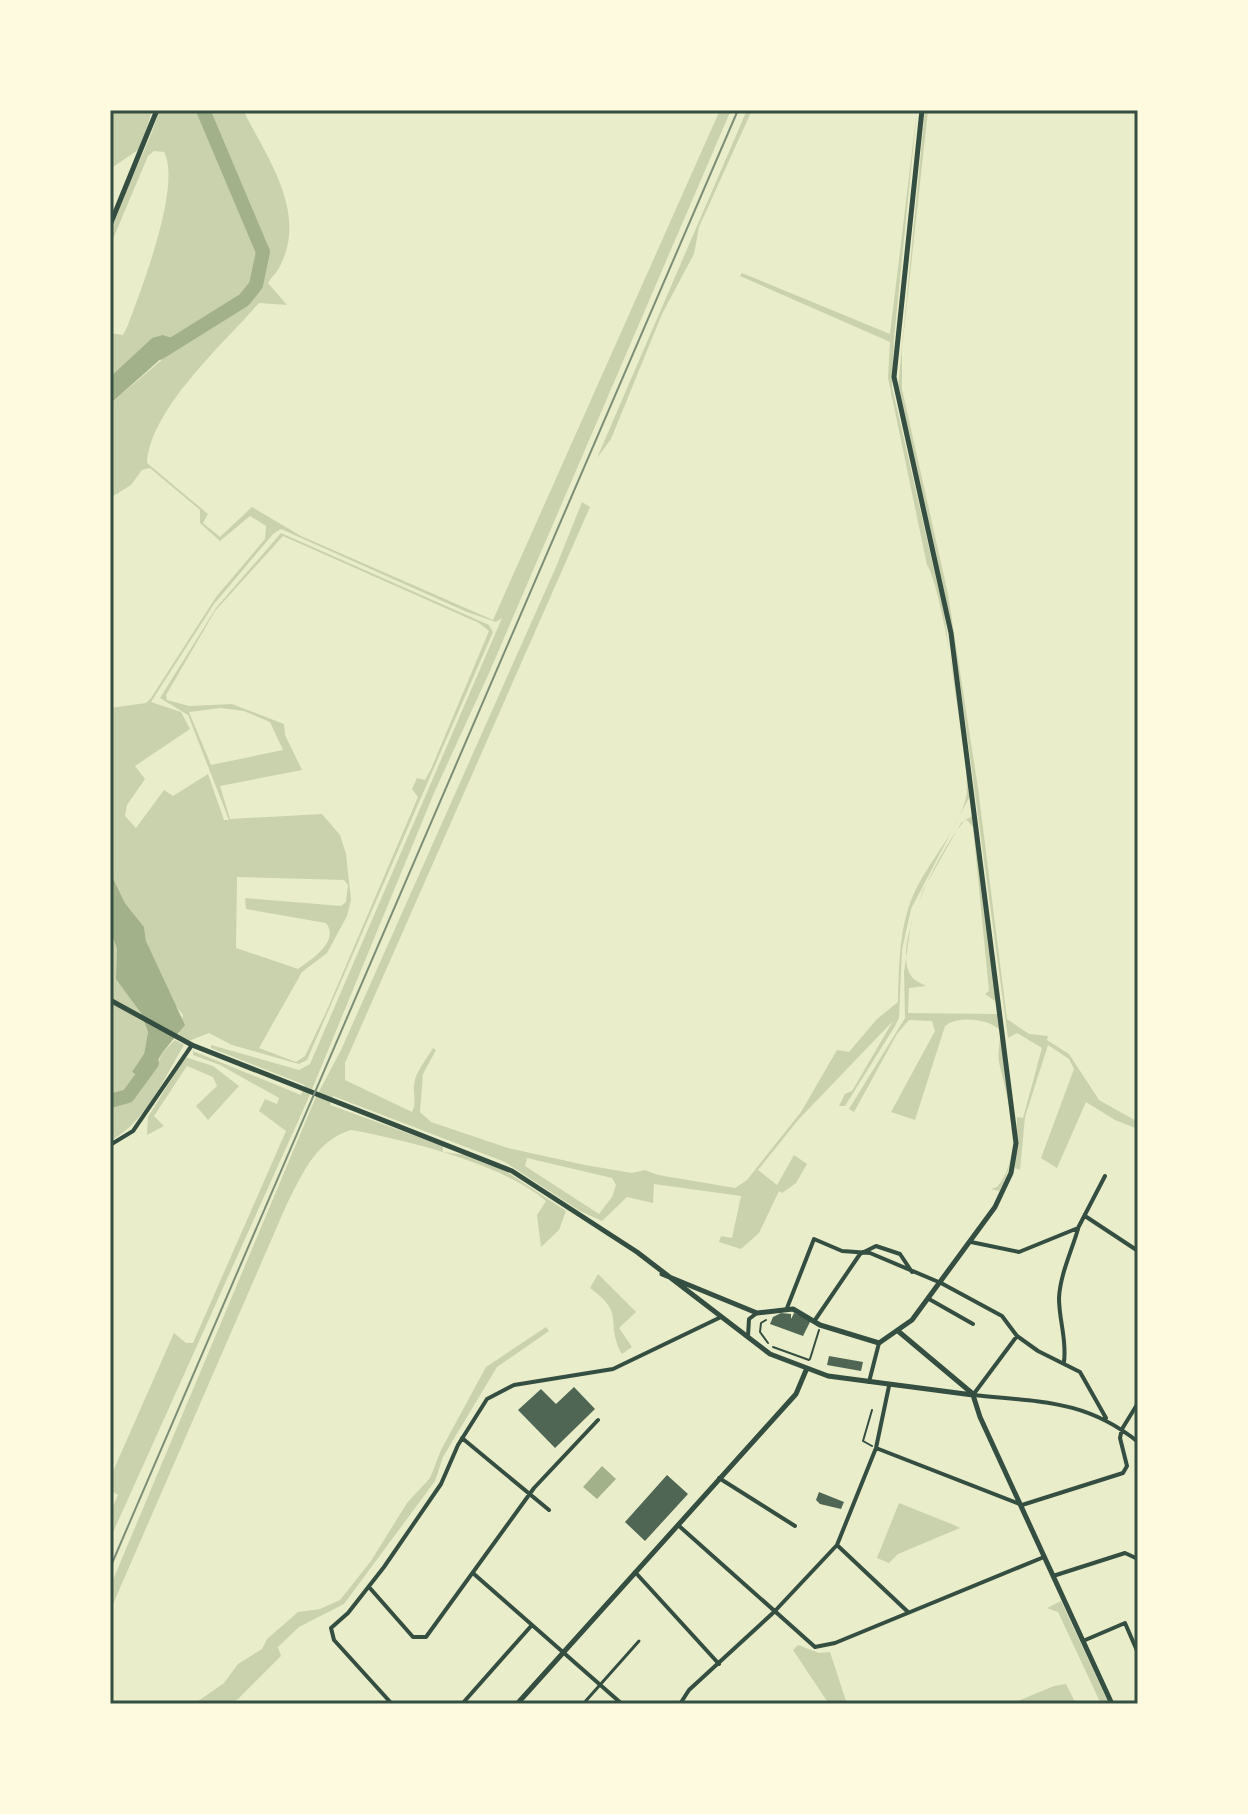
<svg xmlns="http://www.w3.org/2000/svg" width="1248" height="1814" font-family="Montserrat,sans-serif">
	<rect width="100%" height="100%" fill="#e9edc9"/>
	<!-- green -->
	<path fill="#cad2ad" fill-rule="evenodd" d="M110 110H152L141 148 110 169Z
		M159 110H243C267 158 309 213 279 268 276 274 271 277 268 283L287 305 259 303C224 343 150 409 147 463L208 514 203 523 220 537 252 507 301 536 493 620 720 110H731L489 673 434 793 308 1099 110 1539V1513L118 1495 110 1490V1478L174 1333 186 1343H193L286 1131 259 1111 265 1099 277 1104 279 1098 220 1065 193 1055V1051L301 1095 305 1085 211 1048V1045L299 1070 310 1064 502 618 496 622 467 612 281 529 273 534 214 604 151 702 181 712 190 729 135 766 145 779 127 805 125 816 136 828 164 790 173 796 208 774 224 820H229L188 715 160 698 216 608 281 533 489 625 493 632 307 1060 299 1064 232 1045 209 1033 189 1041 179 1035 183 1015 170 998 146 941 144 927 125 903 110 872V708L146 703 151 698 216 597 265 539 266 526 250 516 220 541 200 523V510L150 468 142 470 131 485 110 498V404L164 358 152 338 110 377V333L123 335 128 325C141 290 182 185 164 152L154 151 148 156 110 246C110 208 149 152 159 110ZM283 536 479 623 489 631 431 769 425 780 417 778 412 789 418 797 327 1010 305 1056 296 1062 259 1048 302 972 327 953 347 916 351 900 346 854 340 835 322 814 230 819 220 786 302 770 285 735 284 724 232 704 189 706 167 700 166 695 215 611ZM221 708 244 711 270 722 283 750 211 765 189 712ZM237 877 344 880 348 885 346 902 341 906 245 898 246 909 326 923C340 941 312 959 298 969L236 948Z
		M747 110H752L699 227 694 254 662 314 611 439 597 458Z
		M917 110 894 339 892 387 944 613 970 796 911 909 902 950 899 1018 895 1026 845 1106H839L845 1094 852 1091 893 1021 799 1119 758 1170 777 1185 794 1155 807 1164 796 1183 782 1193 779 1191 759 1233 741 1249 719 1242 721 1236 732 1238 741 1196 654 1184 653 1203 627 1197 602 1221 580 1211 505 1162 333 1096 330 1105 443 1146V1152L465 1155 504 1170 566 1211 559 1230 541 1247 537 1215 546 1201C503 1164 407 1140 351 1130 316 1140 301 1176 286 1206L110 1611V1587L315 1099 341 1050 556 567 582 502 590 507 345 1063V1080L412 1112C417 1102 413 1096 414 1085 415 1072 427 1059 433 1048L436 1050 423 1074 420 1112 431 1122 508 1148 585 1165 632 1173 645 1170 658 1175 735 1188 747 1180 801 1112 837 1050 849 1052 877 1019 898 1002C899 965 899 923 916 889 931 859 958 830 966 798 972 773 942 585 927 565L888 378 890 342 740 276 742 273 890 334ZM527 1158 612 1178 616 1185 612 1197 599 1214 525 1166Z
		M925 110H928L902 349V389L948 594 978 788 1007 1019 1029 1034 1048 1036 1047 1040 1069 1054 1099 1100 1138 1122V1129L1115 1120 1086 1102 1057 1168 1041 1158 1074 1069 1069 1059 1048 1045 1025 1117 1020 1170 1015 1168 1017 1117 1023 1118 1042 1048 1017 1033 1008 1038 953 631 898 388Z
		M972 816 998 997 995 1001 985 994 989 991 973 827 966 819C942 845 896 935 908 970 911 979 918 982 926 986L909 988 908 1013 998 1014C1004 1065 1027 1146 999 1191L991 1189 997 1187C1025 1154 1007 1098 999 1062 997 1053 1001 1041 1000 1030 989 1019 958 1015 945 1026L915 1120 891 1112 935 1031 932 1021 909 1020 897 1034 854 1112 849 1109 905 1018 904 972 911 924 923 890 961 823Z
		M110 930 148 1032 144 1054 155 1070 162 1053 175 1040 184 1045C164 1078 146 1122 110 1141Z
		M185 1057 213 1066 239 1086 208 1120 196 1106 217 1086 213 1077 187 1066 154 1116 164 1126 147 1135 148 1117Z
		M598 1274 636 1312 619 1328 632 1347 622 1354C604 1321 627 1315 590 1288Z
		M546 1327 549 1331 497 1367 443 1457 435 1481 344 1604 299 1627 278 1647 281 1656 238 1699 230 1704H194L224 1683 238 1664 262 1649 267 1639 298 1612 320 1609 340 1600 371 1561 407 1503 430 1478 441 1450 486 1367Z
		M899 1503 954 1525 960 1528 898 1554 889 1563 877 1558Z
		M1061 1601 1109 1704H1101L1058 1612 1047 1608Z
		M798 1645 819 1653 830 1652 847 1704H829L793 1650Z
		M1066 1684 1076 1704 1013 1703 1054 1686Z"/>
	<!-- water -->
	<path fill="#a3b18a" d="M163 335 172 338 173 348 110 404V377L152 338Z
		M110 872 125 903 144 927 146 941 185 1025 162 1053 147 1080 132 1072 144 1054 148 1032 141 1013 116 979 117 949 110 930Z
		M602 1466 616 1479 597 1499 583 1487Z"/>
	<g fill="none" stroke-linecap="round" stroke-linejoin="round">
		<!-- river -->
		<path stroke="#a3b18a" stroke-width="14" d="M159 353 244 300 256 285 263 252 203 110
			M110 1101 128 1096 152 1063"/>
	</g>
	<!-- building -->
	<path fill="#4f6655" d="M781 1313 791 1314V1319L794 1313 811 1320 803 1336 770 1324 773 1317Z
		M829 1356 863 1362 861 1371 827 1365Z
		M574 1387 595 1409 555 1448 518 1410 541 1389 556 1404Z
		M667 1475 688 1494 645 1541 625 1522Z
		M819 1492 844 1502 841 1509 820 1504 816 1500Z"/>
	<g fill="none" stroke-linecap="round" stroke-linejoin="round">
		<!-- path -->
		<path stroke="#344e41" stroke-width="2" d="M766 1320 761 1323 760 1332 768 1343
			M773 1347 809 1360
			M810 1359 819 1330
			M872 1446 863 1441 872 1410"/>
		<!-- pedestrian -->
		<path stroke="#344e41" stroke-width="3" d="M583 1704 639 1641"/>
		<!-- minor -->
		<path stroke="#344e41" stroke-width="4" d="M110 1145 133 1131 192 1045
			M1085 1216 1138 1251
			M971 1242 1019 1252 1078 1228 1105 1176
			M929 1299 973 1324
			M787 1308 814 1239 842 1251 870 1253 941 1283 1002 1316 1017 1336 1038 1351 1080 1372 1106 1418
			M815 1320 860 1254 876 1246 900 1254 912 1272
			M748 1336 749 1319 757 1313
			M1017 1336 973 1395C1038 1402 1085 1399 1138 1442
			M1064 1362C1067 1339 1059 1321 1059 1298 1060 1275 1072 1250 1078 1229
			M869 1382 879 1343
			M1122 1429 1138 1403
			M462 1438 549 1510
			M876 1448 1022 1505 1123 1473 1127 1466 1120 1438 1122 1429
			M719 1478 795 1526
			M678 1525 815 1647 835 1643 1044 1557
			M837 1545 908 1612
			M635 1572 719 1664
			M474 1574 622 1704
			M1053 1576 1125 1553 1138 1559
			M369 1587 413 1637H426L534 1488 598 1420
			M1083 1641 1125 1623 1138 1653
			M392 1704 334 1640 331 1628 348 1613 384 1567 441 1484 458 1445 487 1399 514 1385 613 1369 721 1317
			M462 1704 532 1625
			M680 1704 689 1690 774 1612 837 1545 876 1448 889 1386"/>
		<!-- tertiary -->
		<path stroke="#344e41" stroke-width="5" d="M110 225 157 110
			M110 1000 192 1045 512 1171 637 1252 770 1354 828 1376 973 1395
			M662 1274 757 1313 793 1309 820 1325 879 1343 912 1320 995 1207 1011 1173 1016 1143 951 633 894 377 922 110
			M898 1331 973 1394
			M973 1395 980 1417 1112 1704
			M517 1704 796 1394 807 1368"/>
		<!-- rail -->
		<path stroke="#7c8e77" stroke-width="2" d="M110 1568 738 110"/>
	</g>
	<!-- border -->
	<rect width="1248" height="1814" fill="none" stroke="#fefae0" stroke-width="224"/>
	<rect x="112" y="112" width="1024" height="1590" fill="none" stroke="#344e41" stroke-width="3"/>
</svg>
